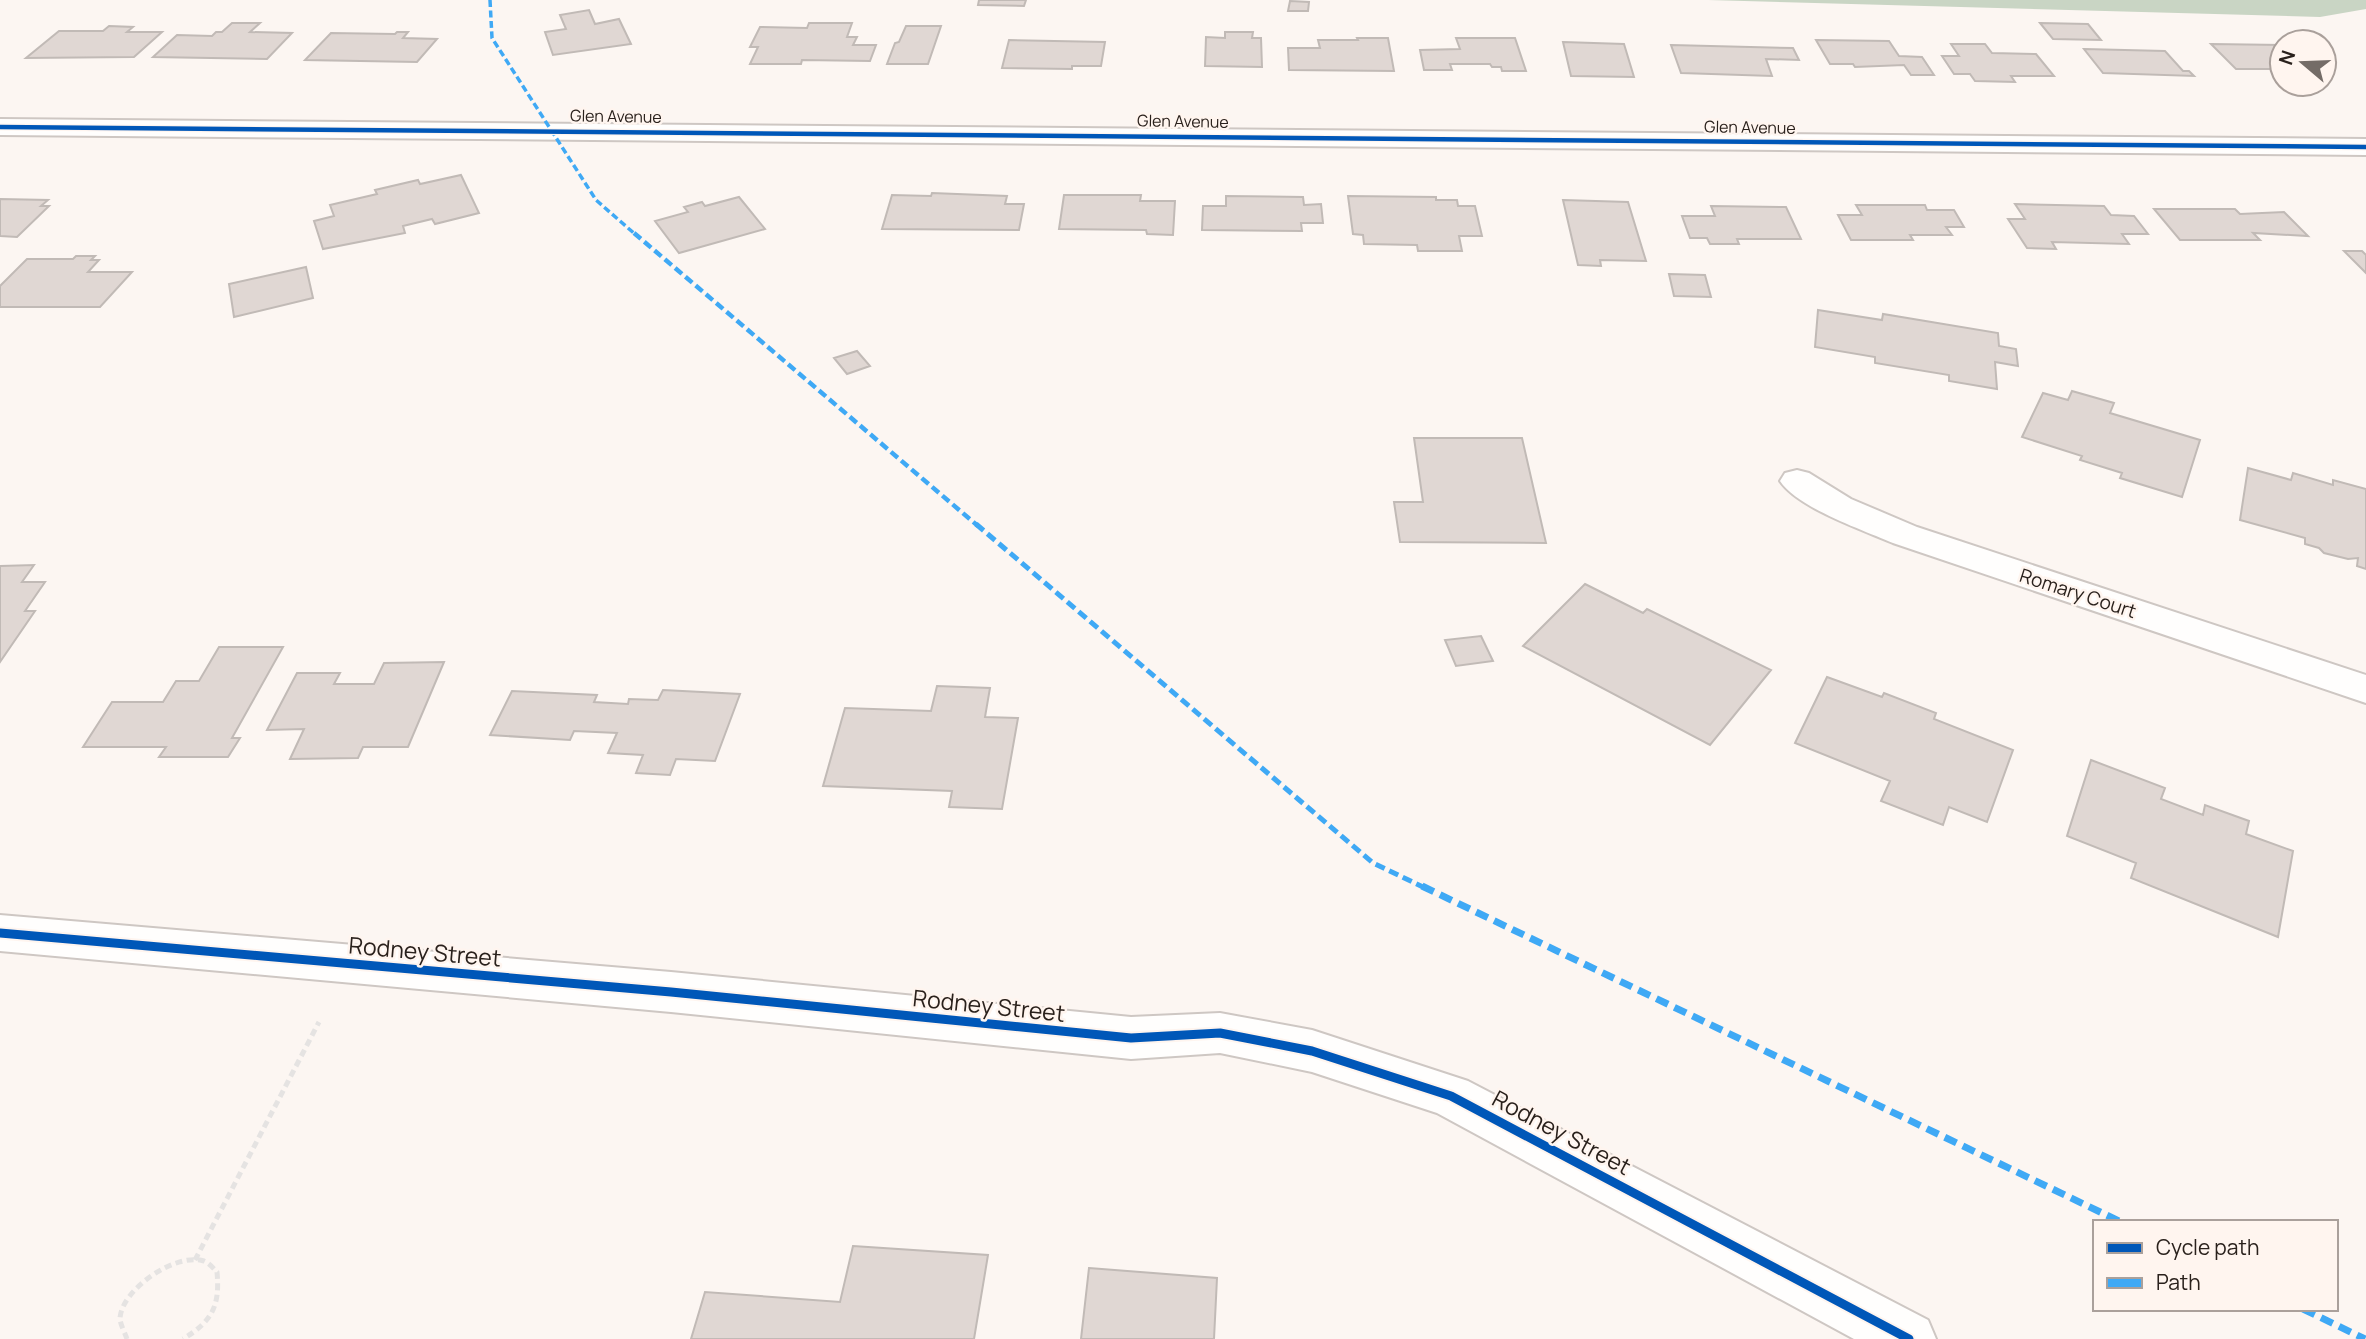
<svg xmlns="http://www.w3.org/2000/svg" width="2366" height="1339" font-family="Manrope,sans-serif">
	<rect width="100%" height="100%" fill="#fcf6f2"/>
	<!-- forest -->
	<path fill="#c9d5c4" d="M1708 0H2366V9L2320 17Z"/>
	<!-- building -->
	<path fill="#e0d7d3" stroke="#c1bab6" stroke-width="2" d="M979 0H1026L1024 6 978 5Z
		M1290 1 1309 2 1308 11H1288Z
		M589 10 595 24 619 19 631 44 553 55 545 32 566 29 560 15Z
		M232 23H260L250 32 292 33 267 59 153 57 177 35 212 36 216 32H222Z
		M809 23H852L847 37H857L853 45H876L870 61 802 60 801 64H750L758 47H750L760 27 807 28Z
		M2040 23 2088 24 2101 40 2053 39Z
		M109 26 133 27 127 32H162L134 57 26 58 59 31H103Z
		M906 26H941L928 64H887L895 43 899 42Z
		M397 32H408L403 38 437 39 417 62 305 60 331 33 395 34Z
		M1225 32H1253L1252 38H1261L1262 67 1205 66 1206 37 1225 38Z
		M1357 38H1388L1394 71 1289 70 1288 48H1320L1318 40H1358Z
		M1456 38H1515L1526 71H1502L1501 67H1492L1490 64H1450L1452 70H1424L1420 50 1460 49Z
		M1009 40 1105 42 1101 66H1072V69L1002 68Z
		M1816 40 1889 41 1899 56 1922 57 1934 75H1911L1904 65 1855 67 1853 64H1830Z
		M1563 42 1624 44 1634 77 1571 76Z
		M1951 44H1985L1992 53 2036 54 2054 76H2011L2015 82 1975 81 1970 74H1954L1942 56H1959Z
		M2211 44 2282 45V75L2276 69H2236Z
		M1671 45 1793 48 1799 60 1766 59 1772 76 1681 73Z
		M2084 49 2165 51 2183 71H2189L2194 76 2103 73Z
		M461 175 479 213 435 224 432 219 403 226 405 233 323 249 314 221 334 216 330 205 377 194 375 190 418 180 420 184Z
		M932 193 1007 196 1005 204H1024L1019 230 882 229 892 195 931 196Z
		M1064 195H1141L1140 201H1175L1173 235 1147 234 1146 230 1059 229Z
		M1226 196 1303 197 1304 205 1321 204 1323 223H1301L1302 231 1202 230 1203 206H1226Z
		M1348 196 1436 197V200H1457L1458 206H1475L1482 236H1459L1462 251H1418L1417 245 1364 244 1363 235 1353 234Z
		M739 197 765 229 679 253 655 221 688 212 684 207 702 202 705 206Z
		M0 199 48 200 41 206H49L17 237 0 236Z
		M1563 200 1628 202 1646 261 1600 260 1601 266 1578 265Z
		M2015 204 2104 206 2111 215 2134 216 2148 234H2122L2129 244 2052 242 2056 249 2027 248 2008 219H2025Z
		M1856 205H1925L1927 210H1954L1964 227H1946L1952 235H1910L1913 240H1851L1838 215H1862Z
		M1711 206 1786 207 1801 239H1737L1739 244H1710L1707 238H1690L1682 216H1715Z
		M2154 209H2235L2240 214 2284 212 2308 236 2253 233 2260 240H2180Z
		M2344 251H2362L2366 255V273Z
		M76 256H95L91 260H99L88 272H132L100 307H0V286L27 259H73Z
		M306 267 313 298 234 317 229 284Z
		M1669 274 1705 275 1711 297 1674 296Z
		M1818 310 1882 320 1883 314 1998 333 1999 346 2016 349 2018 366 1995 362 1997 389 1949 381V375L1875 363V357L1815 347Z
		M857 351 870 366 847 374 834 358Z
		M2072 391 2114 403 2110 413 2200 440 2182 497 2120 478 2122 473 2080 460 2082 456 2022 437 2043 393 2068 400Z
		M1414 438H1522L1546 543 1400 542 1394 502H1423Z
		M2248 468 2291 480 2293 473 2333 485V480L2366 489V569L2357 566 2358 558 2348 559 2324 553 2319 548 2305 544V538L2240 520Z
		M34 565 22 582H45L25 611H35L0 662V566Z
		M1585 584 1643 613 1647 609 1771 670 1710 745 1523 646Z
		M1481 636 1493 661 1456 666 1445 640Z
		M219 647H283L232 738H240L228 757H159L166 747H83L112 702H163L176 681H199Z
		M444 662 408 747H363L358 758 290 759 304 729 267 730 297 673H340L334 684H374L384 663Z
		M1827 677 1882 697 1884 693 1936 713 1934 719 2013 750 1987 822 1949 807 1943 825 1881 801 1890 781 1795 743Z
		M937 686 990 688 985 717 1018 718 1002 809 949 807 952 791 823 786 845 708 931 711Z
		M663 690 740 694 715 761 676 759 670 775 636 773 643 755 608 753 617 733 574 731 570 740 490 735 512 691 597 695 594 702 628 704 629 699 658 700Z
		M2091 760 2165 788 2161 799 2203 815 2205 805 2249 821 2246 834 2293 851 2278 937 2131 878 2136 863 2067 836Z
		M853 1246 988 1255 974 1339H691L705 1292 840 1302Z
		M1089 1268 1217 1278 1214 1339H1081Z"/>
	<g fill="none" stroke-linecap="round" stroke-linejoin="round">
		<!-- minor casing -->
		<g stroke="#cec7c3" stroke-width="4">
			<path id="minor" d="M0 119 2366 139V155L0 135Z
				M1797 470 1809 473 1851 499 1917 527 2366 675V703L1893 543C1863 530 1798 508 1780 481L1785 473Z
				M0 915 671 972 1131 1017 1220 1013 1312 1030 1468 1081 1928 1320 1936 1339H1854L1437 1113 1312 1072 1220 1053 1131 1059 671 1012 0 951Z"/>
		</g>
		<!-- path -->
		<path stroke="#e5e3e2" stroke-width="5" stroke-dasharray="7 4.5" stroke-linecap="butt" d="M195 1260 319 1022
			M127 1339C125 1333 120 1324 120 1318 122 1289 176 1252 204 1261 209 1263 214 1269 217 1272 220 1305 213 1321 183 1339"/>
		<!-- minor -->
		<use href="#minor" fill="#fffefd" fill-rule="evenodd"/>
		<!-- quiet-far3 -->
		<path stroke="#3fa9f5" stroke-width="3.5" stroke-dasharray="7 3.5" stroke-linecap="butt" d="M490 0 492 38 596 200 636 235"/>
		<!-- quiet-far2 -->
		<path stroke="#3fa9f5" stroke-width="4.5" stroke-dasharray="9 4.5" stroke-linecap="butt" d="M634 233 978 526"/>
		<!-- quiet-far1 -->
		<path stroke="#3fa9f5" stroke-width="5" stroke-dasharray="10 5" stroke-linecap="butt" d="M976 524 1373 863 1425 888"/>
		<!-- quiet -->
		<path stroke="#3fa9f5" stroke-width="7" stroke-dasharray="13 7" stroke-linecap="butt" d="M1422 886 2121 1222
			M2303 1309 2365 1339"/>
		<!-- cycleway-far1 casing -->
		<g stroke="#fff5ef" stroke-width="7">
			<path id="cycleway-far1" d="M0 127 2366 147"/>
		</g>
		<!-- cycleway casing -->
		<g stroke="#fff5ef" stroke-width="13">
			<path id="cycleway" d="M0 933 671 992 1131 1038 1220 1033 1312 1051 1451 1096 1909 1339"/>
		</g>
		<!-- cycleway-far1 -->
		<use href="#cycleway-far1" stroke="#0057b8" stroke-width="4.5"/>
		<!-- cycleway -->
		<use href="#cycleway" stroke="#0057b8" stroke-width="9"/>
	</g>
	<g text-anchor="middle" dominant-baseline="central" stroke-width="5" stroke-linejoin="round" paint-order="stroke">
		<!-- far-street labels -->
		<g font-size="16" fill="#2a211c" stroke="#fff5ef">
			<text transform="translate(616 116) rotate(1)">Glen Avenue</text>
			<text transform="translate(1183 121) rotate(1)">Glen Avenue</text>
			<text transform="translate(1750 127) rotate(1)">Glen Avenue</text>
		</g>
		<!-- street labels -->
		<g font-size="19" fill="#2a211c" stroke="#fff5ef">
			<text transform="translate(2078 593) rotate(18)">Romary Court</text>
		</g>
		<!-- near-street labels -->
		<g font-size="23" fill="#2a211c" stroke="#fff5ef">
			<text transform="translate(425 951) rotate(5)">Rodney Street</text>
			<text transform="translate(989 1005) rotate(6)">Rodney Street</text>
			<text transform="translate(1562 1132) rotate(28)">Rodney Street</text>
		</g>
	</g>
	<!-- legend -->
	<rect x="2093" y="1220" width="245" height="91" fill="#fff5ef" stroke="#aaa09b" stroke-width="2"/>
	<rect x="2107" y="1243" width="35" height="10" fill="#0057b8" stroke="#aaa09b" stroke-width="2"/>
	<text x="2156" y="1255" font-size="21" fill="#2a211c">Cycle path</text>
	<rect x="2107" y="1278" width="35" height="10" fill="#3fa9f5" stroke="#aaa09b" stroke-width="2"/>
	<text x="2156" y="1290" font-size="21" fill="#2a211c">Path</text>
	<!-- north arrow -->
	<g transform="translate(2303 63) rotate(289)"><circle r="33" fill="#fff5ef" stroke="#aaa09b" stroke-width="2"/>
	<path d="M0-5L12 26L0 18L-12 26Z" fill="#746c67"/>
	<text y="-10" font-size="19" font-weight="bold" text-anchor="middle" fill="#2a211c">N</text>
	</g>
</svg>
